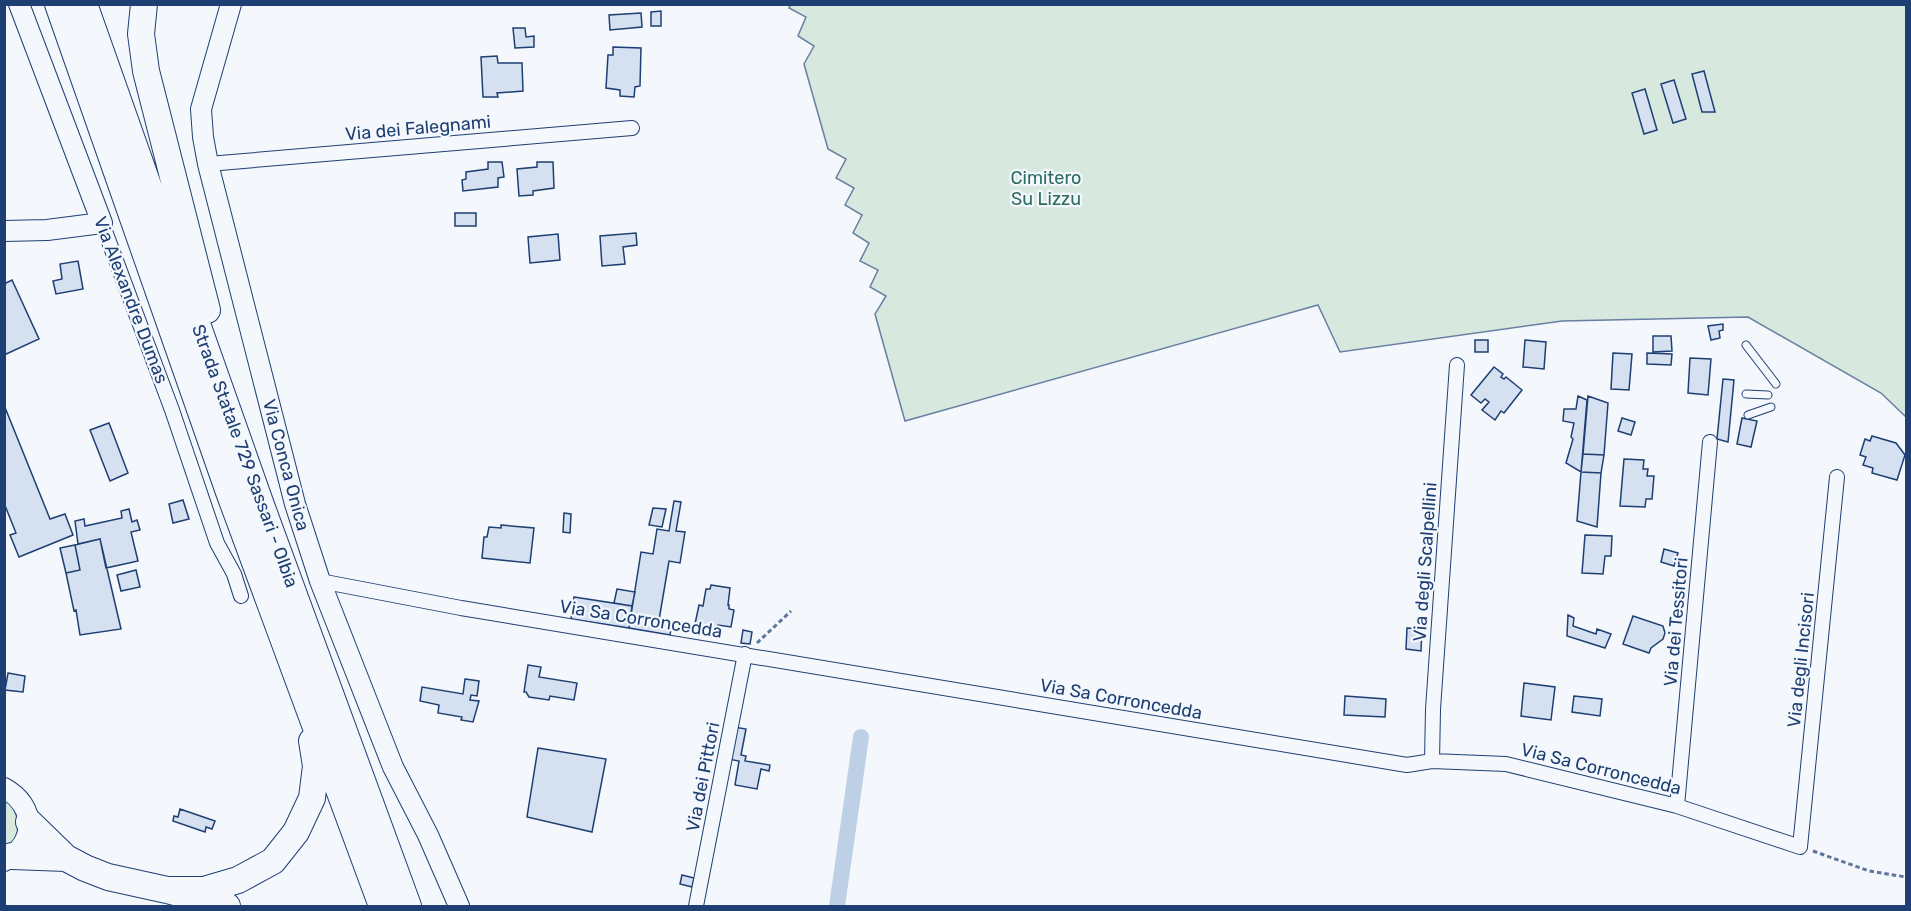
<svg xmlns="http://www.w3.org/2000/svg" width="1911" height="911" font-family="Rubik,sans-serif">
	<rect width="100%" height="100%" fill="#f4f7fb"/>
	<!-- green -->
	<path fill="#d7e8df" stroke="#687fa3" stroke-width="1.5" d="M791 4 1906 5V417L1881 393 1748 317 1562 321 1340 352 1318 305 905 421 875 314 886 296 870 287 878 270 860 261 869 243 853 233 862 215 845 205 854 188 836 178 846 159 828 149 804 64 814 46 798 36 806 17 789 8Z
		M5 799C21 814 24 835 5 849Z"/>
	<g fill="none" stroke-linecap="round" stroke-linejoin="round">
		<!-- canal -->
		<path stroke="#bed0e5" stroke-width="16" d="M837 906 861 737"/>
	</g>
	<!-- building -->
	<path fill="#d5e0f0" stroke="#1d3f73" stroke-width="1.5" d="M661 11V26H651V12Z
		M641 13 642 27 610 30 609 15Z
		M513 28H525L526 37 534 36V47L515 48Z
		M613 47 641 48 640 86 635 87 634 97 620 96V90L606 88 608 55H613Z
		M497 56 498 63H522L523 91 497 93 498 97H483L481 57Z
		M1704 71 1715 112H1702L1692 74Z
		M1674 80 1686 119 1673 123 1661 84Z
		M1645 89 1657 130 1644 134 1632 93Z
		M488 162H502L504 177 498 178V187L463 191 462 180 466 179V172L488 169Z
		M537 162H553L554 188 533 191V195L519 196 517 169 537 167Z
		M455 213H476V226H455Z
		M636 233 637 245 623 247 625 264 602 266 600 236Z
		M558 234 560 260 530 263 528 237Z
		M78 261 83 289 56 294 53 281 62 279 60 264Z
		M12 280 39 339 4 355V284Z
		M1723 324V330L1719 331 1720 338 1711 340 1708 326Z
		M1653 336H1671L1672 351 1653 352Z
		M1475 340H1488V352H1475Z
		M1525 340 1546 342 1544 369 1523 367Z
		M1613 353 1632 354 1629 390 1611 389Z
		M1647 353 1672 354 1671 365 1647 364Z
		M1690 358 1711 359 1708 395 1688 393Z
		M1494 367 1503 374 1501 377 1504 379 1506 377 1522 390 1504 413 1501 411 1495 420 1482 410 1489 402 1485 399 1481 403 1471 395Z
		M1723 379 1734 380 1728 442 1717 439Z
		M1578 396 1587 400 1581 472 1566 463 1573 439 1571 437 1574 423 1563 421 1564 409H1576Z
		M1588 396 1608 403 1604 455 1583 454Z
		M4 405 50 519 65 514 73 535 19 557 10 535 16 533 4 503Z
		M1622 418 1635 422 1631 435 1618 431Z
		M1742 418 1757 421 1751 447 1737 444Z
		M109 423 128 473 110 481 90 430Z
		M1872 436 1896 443 1905 455 1897 480 1872 473 1873 468 1863 465 1866 457 1860 455 1865 439 1870 441Z
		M1583 454 1604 455 1601 473 1581 472Z
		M1624 459 1644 460 1643 469H1648L1647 476H1654L1652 499H1646L1645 507 1620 506Z
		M1581 472 1601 473 1597 527 1577 521Z
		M183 500 189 519 173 523 169 504Z
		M674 501 681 502 676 531 685 532 680 563 669 561 659 620 672 623 670 635 629 628 641 552 653 554 657 529 669 531Z
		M653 508 666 509 662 527 649 525Z
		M129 509 132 522 137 520 140 530 131 532 138 561 106 568 100 539 78 544 75 521 84 519 85 526 122 518 121 511Z
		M564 513 571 514 570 533 563 532Z
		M501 525 534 528 530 563 482 558 484 537H487L489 527 501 528Z
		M1585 535 1612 536 1611 556H1605L1603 574 1582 573Z
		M100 539 121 629 80 635 76 610 74 611 66 573 80 570 75 545Z
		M75 545 80 570 66 573 60 548Z
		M1664 549 1678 553 1674 566 1661 562Z
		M136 570 140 587 121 591 117 575Z
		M711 585 730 588 728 605H729V609L734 610 731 627 718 625 717 628 695 624 699 605 703 606 706 589H710Z
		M617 589 635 592 632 606 614 603Z
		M574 597 632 606 629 628 571 619Z
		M1568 615 1574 618 1573 626 1596 634 1597 629 1611 634 1605 648 1567 636Z
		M1633 616 1663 626 1665 633 1663 639 1651 648 1649 653 1623 644Z
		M1407 628 1422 629 1421 651 1406 649Z
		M743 630 752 632 750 644 741 643Z
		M528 665 541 667 539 677 577 683 574 700 550 696 549 700 529 697 526 692H524Z
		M8 673 25 676 23 692 5 690Z
		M465 679 479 681 477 696 471 695 470 700 479 701 473 722 461 720 462 717 438 713 439 705 420 701 422 687 463 694Z
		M1524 683 1555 687 1551 720 1521 716Z
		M1345 696 1386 699 1385 717 1344 715Z
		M1574 696 1602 699 1600 716 1572 712Z
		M734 727 746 729 741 755 746 756 745 761 770 765 769 771 761 769 757 789 735 785 739 761 728 759Z
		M538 748 606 759 592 832 527 817Z
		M180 809 215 821 212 829 206 827 205 832 173 821 174 816 178 817Z
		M682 875 694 878 692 887 680 884Z"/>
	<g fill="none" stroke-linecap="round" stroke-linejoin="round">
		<!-- lane casing -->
		<g stroke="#1d3f73" stroke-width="9">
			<path id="lane" d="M1746 345 1776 384
				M1746 394 1768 395
				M1748 415 1771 407"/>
		</g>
		<!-- street casing -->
		<g stroke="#1d3f73" stroke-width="16">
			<path id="street" d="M208 164 632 128
				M102 223 172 410 217 543 234 574 241 596
				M320 581 461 608 1407 765 1432 761 1506 764 1677 806 1800 847 1837 477
				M1432 761 1433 709 1457 365
				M1677 806 1710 442
				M696 906 745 654"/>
		</g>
		<!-- secondary casing -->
		<g stroke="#1d3f73" stroke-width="22">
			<path id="secondary" d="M231 4 201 109 203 137 208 164 295 504 320 581 393 767 428 835 459 906
				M4 231 47 230 102 223 19 4
				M4 788C37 806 37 843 4 861"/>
		</g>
		<!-- highway casing -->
		<g stroke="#1d3f73" stroke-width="28">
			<path id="highway" d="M58 4 229 492 382 906
				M84 4 261 505 408 906
				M144 4 141 34 146 71 207 310
				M29 822 66 858 85 868 108 877 167 890 227 906
				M12 856 66 858
				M167 890H204L238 880 273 861 296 832 312 798 316 766 312 741"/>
		</g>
		<!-- path -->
		<path stroke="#5e769c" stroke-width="3" stroke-dasharray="4.5 3" stroke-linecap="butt" d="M757 643 791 611
			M1813 851 1869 871 1906 877"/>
		<!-- lane -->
		<use href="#lane" stroke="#f4f7fb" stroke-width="7"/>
		<!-- street -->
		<use href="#street" stroke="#f4f7fb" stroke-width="14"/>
		<!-- secondary -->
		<use href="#secondary" stroke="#f4f7fb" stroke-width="20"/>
		<!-- highway -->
		<use href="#highway" stroke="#f4f7fb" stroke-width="26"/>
	</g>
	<g text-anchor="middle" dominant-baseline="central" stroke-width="4.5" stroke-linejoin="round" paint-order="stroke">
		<!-- street labels -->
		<g font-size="18" fill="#1d3f73" stroke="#f4f7fb">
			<text transform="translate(418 128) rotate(-5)">Via dei Falegnami</text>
			<text transform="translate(131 300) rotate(69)">Via Alexandre Dumas</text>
			<text transform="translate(245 456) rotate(70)">Strada Statale 729 Sassari - Olbia</text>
			<text transform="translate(286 465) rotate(75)">Via Conca Onica</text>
			<text transform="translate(1425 562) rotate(-86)">Via degli Scalpellini</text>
			<text transform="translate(641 619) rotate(9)">Via Sa Corroncedda</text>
			<text transform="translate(1676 622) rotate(-85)">Via dei Tessitori</text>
			<text transform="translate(1801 660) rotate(-84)">Via degli Incisori</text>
			<text transform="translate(1121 699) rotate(10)">Via Sa Corroncedda</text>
			<text transform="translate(1601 769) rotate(14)">Via Sa Corroncedda</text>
			<text transform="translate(703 777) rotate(-79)">Via dei Pittori</text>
		</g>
		<!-- park labels -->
		<g font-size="18" fill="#2c6c60" stroke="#f4f7fb">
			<text x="1046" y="178">Cimitero<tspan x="1046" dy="21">Su Lizzu</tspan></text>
		</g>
	</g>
	<!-- border -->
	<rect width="1911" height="911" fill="none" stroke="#1d3f73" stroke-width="12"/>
</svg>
